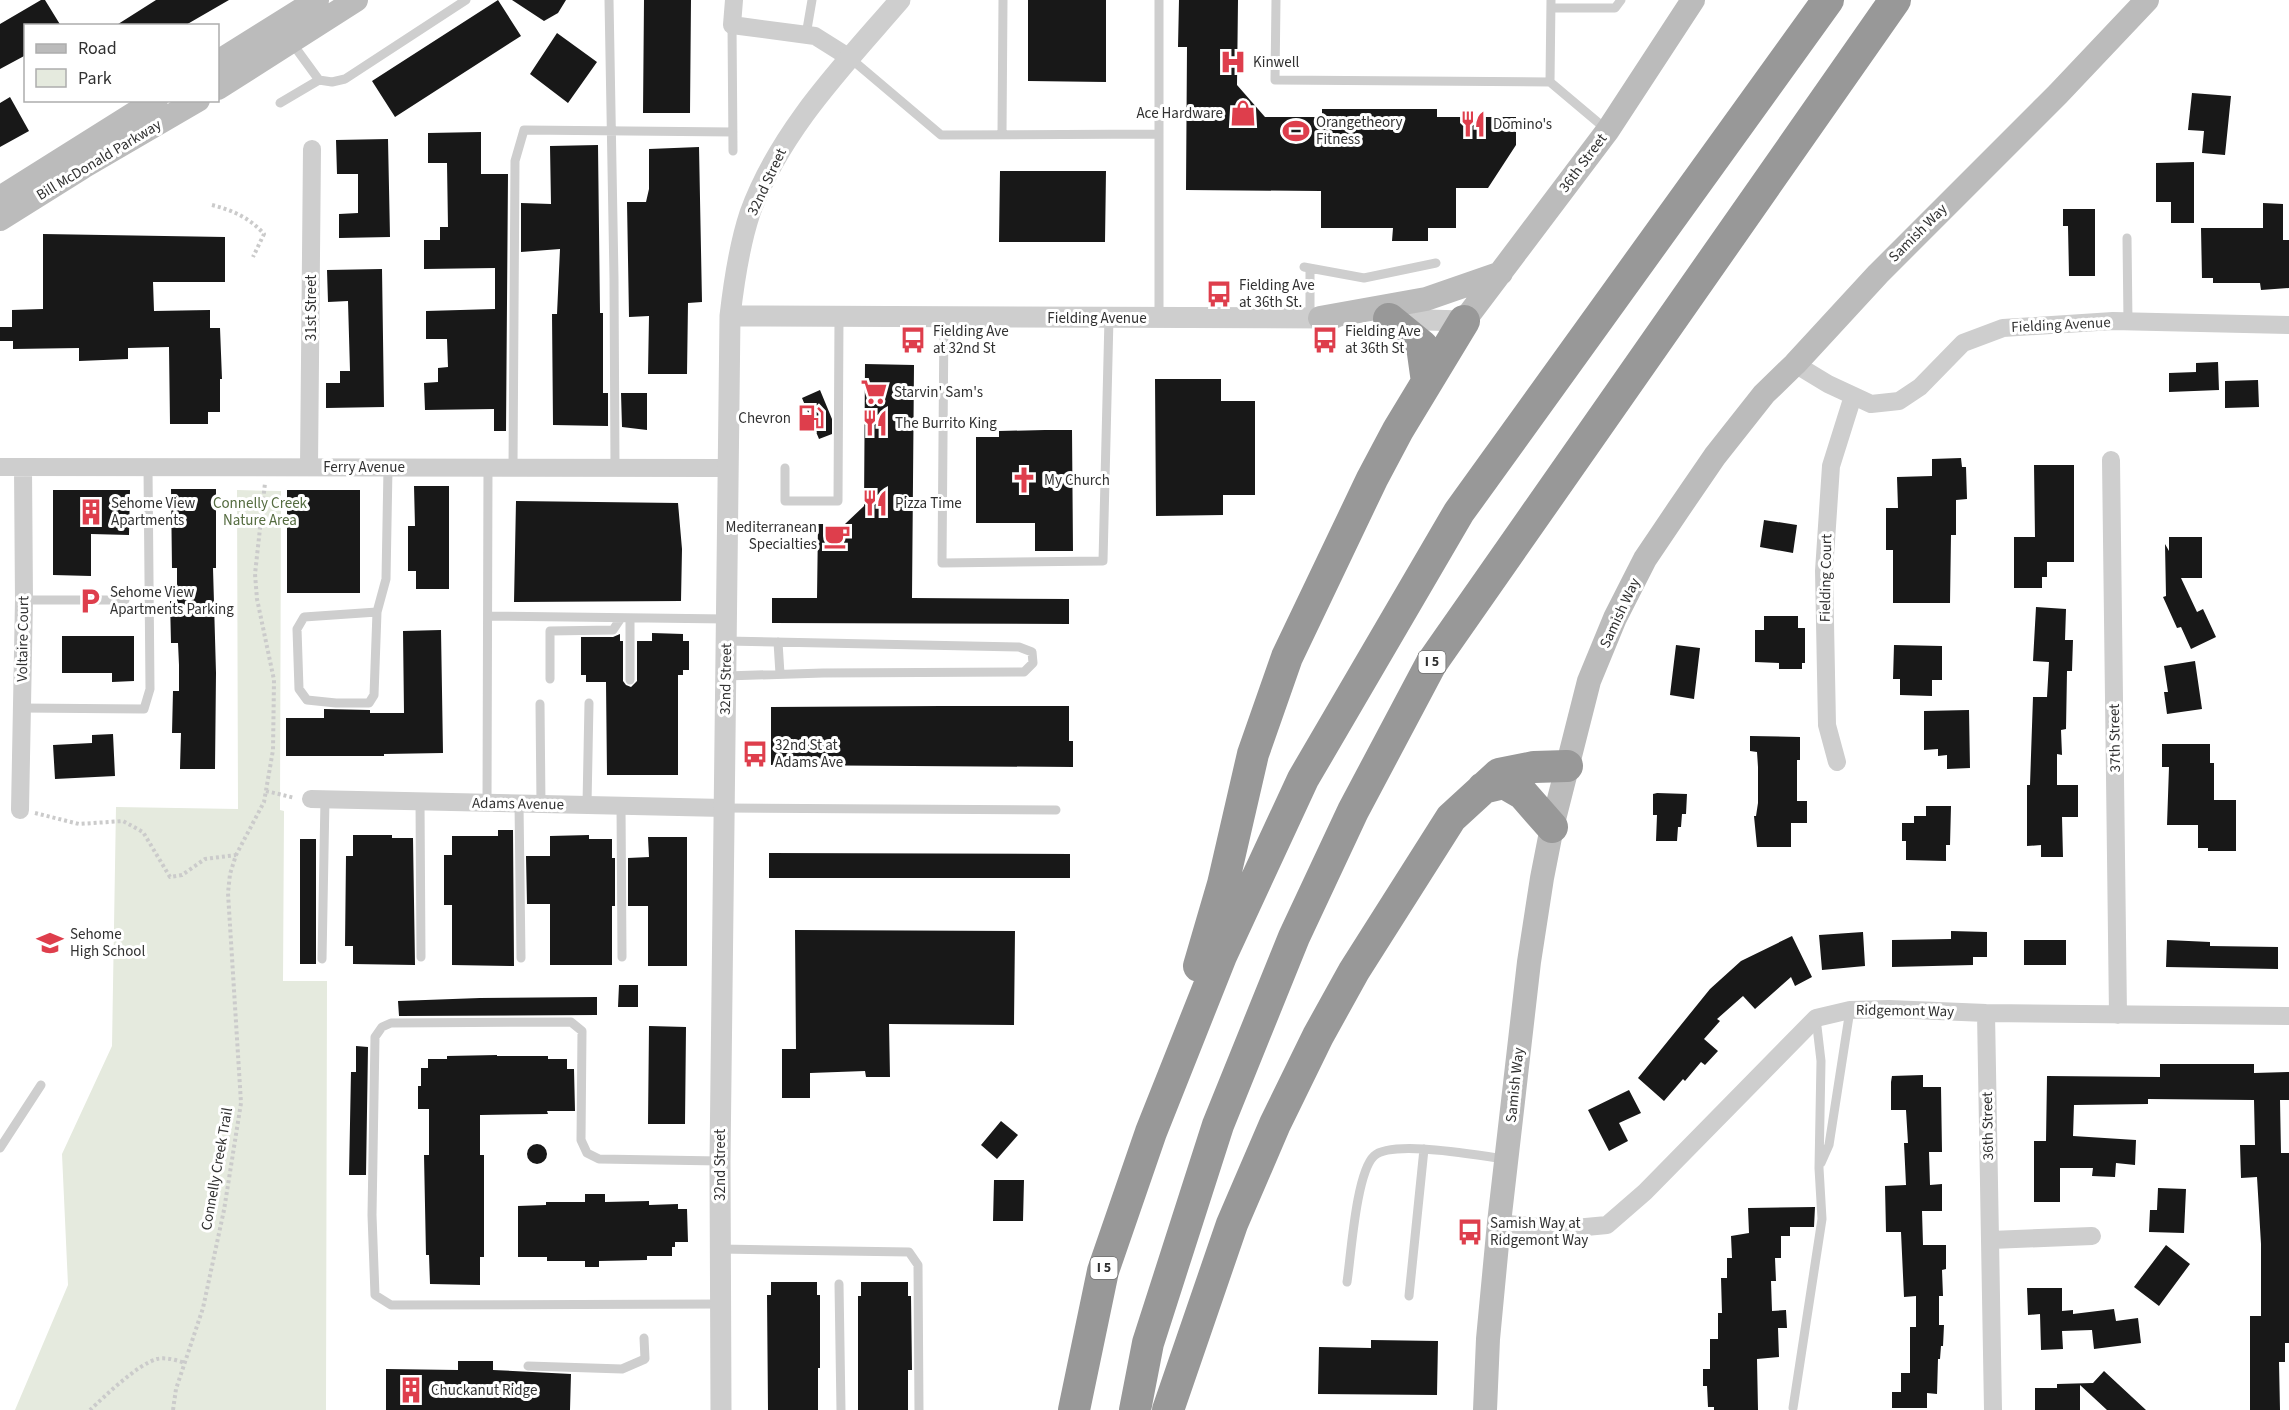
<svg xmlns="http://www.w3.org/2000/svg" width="2289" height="1410" font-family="'Source Sans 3',sans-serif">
	<rect width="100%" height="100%" fill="#fff"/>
	<!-- green -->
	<path fill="#e5eade" d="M237 490 281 491 280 810 284 811 283 981H327L326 1410H15L68 1285 62 1154 112 1046 116 807 238 809Z"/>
	<!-- building -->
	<path fill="#181818" d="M41 0H45L61 26H26V55L0 69V24Z
		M156 0H229L184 26H115Z
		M498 0 521 36 395 117 372 81Z
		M512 0H566L558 13 544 21Z
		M644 0H691L690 113H643Z
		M1028 0H1106V82L1028 81Z
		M1179 0H1238L1237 85 1265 117H1322V109H1437V117H1516V145L1488 188H1456V228H1428V241H1392L1393 228H1321V191L1186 190 1187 47H1178Z
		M557 33 597 62 568 103 530 74Z
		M2192 93 2231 96 2225 155 2202 153 2204 131 2188 130Z
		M10 97 29 131 0 147V103Z
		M481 132V174H508L506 431H494V409L425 410 424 383 438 382V368L448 367 447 339H426V311L495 309V268L424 269V240H440V227H448L447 163H428V133Z
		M388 139 390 237 339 238V214L358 213V174H337L336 140Z
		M598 145 600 313H603V393H608V426L553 425 552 314H557L560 249 521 252V203L551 204 550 146Z
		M699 147 702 302 688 303 687 374H648L649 316 629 317 627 202H646L649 189V149Z
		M2194 162V223H2171V202H2156V163Z
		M1000 171H1106L1105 242H999Z
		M2263 203 2283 204V240H2289V288L2261 290 2260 283H2213V278H2202L2201 228H2263Z
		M2063 209H2095V276H2069L2068 226H2063Z
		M43 234 225 237V282H153L154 311 210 310V328H220L222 379H220V412H208V424H170L169 347 128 348V359L79 361V348L13 349V341H0V327H12V310L43 309Z
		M382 269 384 407 326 408V383H340V371H350L348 301 328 302 327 270Z
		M2218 362 2219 390 2169 392V373L2196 372V363Z
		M865 364 914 365 912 598 1069 599V624L772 623V598H817L818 524H845L864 506Z
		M1155 379H1221V401H1255V495H1223V515L1156 516Z
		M2258 380 2259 407 2225 408V381Z
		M820 390 832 419V434L819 439 802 398Z
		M621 393H647V430L622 427Z
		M1045 430H1072L1073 551H1035V523H976V437H999V431Z
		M1961 458 1962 467H1966L1967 499 1956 500V535H1951L1950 603H1893V550H1886V508H1898L1897 477 1932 476V459Z
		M2034 465H2074V562H2047V577H2042V588H2014V537H2035Z
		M414 486H449V589H416V571H408V526H415Z
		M171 489H216V568H213L216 673 215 769H180L181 733H172L173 691H179V665L178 643H171L170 601H177V568H172Z
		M53 490H130L129 535 91 534V576L53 575Z
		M287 490H360V593H287Z
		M516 501 678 503 682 549 681 601 514 602Z
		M1764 520 1797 525 1793 553 1760 547Z
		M2169 537H2202V578H2181L2197 612 2203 609 2216 637 2191 649 2181 627 2177 628 2163 597 2166 596 2165 544 2169 551Z
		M2036 607 2066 609 2065 640H2073L2072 671H2067L2066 729 2061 730 2062 755 2057 754V785H2078V817H2062L2063 857H2041V845L2027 846V785H2030L2033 697H2047L2049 662 2033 661Z
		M1764 616H1798V628H1805V663H1802V669H1779V663L1755 662V630H1764Z
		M441 630 443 753 384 754V756H286V718H324V709L370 710V713H404L403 631Z
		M652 633 683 634V641H689V670H683V675H678V775H607L606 682H586V675H581V637H613L620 634V641H623V681L626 685 631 687 637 681V641H652Z
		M62 636H134V681L112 682V673H62Z
		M1676 645 1700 648 1694 699 1670 695Z
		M1894 645 1942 646V680H1932V696L1900 695V679H1893Z
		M2195 661 2202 709 2167 714 2164 692H2168L2164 666Z
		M941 706H1069V741H1073V767L771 765V707Z
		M1969 710 1970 768 1947 769V755L1938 756V749L1924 750V711Z
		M113 734 115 776 55 779 53 745 92 743V735Z
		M1750 736 1800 737V760H1797V801H1807V823H1791V847H1757L1754 816H1756L1758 803V767L1757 752 1750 751Z
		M2162 744H2210V763H2214V800H2236V851H2208V848H2198V825H2167L2169 767H2162Z
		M1657 793 1687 794 1686 814H1682L1681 827H1678L1677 841H1656L1657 815H1653V794Z
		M1926 806H1951L1950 845H1946V861L1906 860V841H1902V823H1914V816H1926Z
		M498 830H513L514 966 452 965V905H444V855H452V836H498Z
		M353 835H392V838H413L415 965 353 964V946H345L346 856H353Z
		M589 835V839H612V858H615V906H612V965H550V904H527L526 856H550V836Z
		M648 837H687V966H648V906H628V858L649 857Z
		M300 839H316V964H300Z
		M769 853 1070 854V878H769Z
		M795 930 1015 931 1014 1025 889 1024 890 1077H866L865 1071 810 1073V1098H782V1049H796Z
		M1951 931 1987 932V957H1973V965L1892 967V940L1951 939Z
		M1863 932 1865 966 1822 970 1819 935Z
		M1792 936 1812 977 1795 986 1791 977 1755 1009 1743 996 1717 1019 1720 1021 1704 1039 1718 1051 1705 1065 1701 1062 1685 1081 1683 1079 1664 1101 1638 1078 1710 989 1741 961Z
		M2024 940H2066V965H2024Z
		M2167 940 2210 942V946L2278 947V969L2166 967Z
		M619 985H638V1007H618Z
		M597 997V1015L399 1016 398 1001 480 998Z
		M649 1026 686 1027 685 1124H648Z
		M356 1046 368 1047 366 1175H349L351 1072H356Z
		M497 1055V1056H548V1059H567V1069H574L575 1111H547L548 1114 480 1115V1155H484V1257H480V1285L430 1284 429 1255H426L424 1155H429V1109H418V1086H421V1068H428V1059H447V1056Z
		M2160 1064H2254V1073L2289 1072V1100H2280L2281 1153H2289V1343H2285V1362H2279L2280 1410H2250V1316H2261V1244L2257 1177 2241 1178 2240 1145H2255L2254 1100 2148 1099V1104L2074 1105 2073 1136 2136 1140 2135 1165 2116 1163 2115 1177 2092 1176 2093 1168H2060V1202H2034V1141H2046L2047 1076 2160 1077Z
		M1923 1075V1087H1941L1942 1152H1929L1930 1185 1942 1184V1211H1922L1923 1245H1946V1269L1942 1270 1943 1296H1939V1325H1944L1943 1346H1941L1940 1359H1938L1937 1394 1927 1393V1408H1892V1392H1901V1373H1910V1327H1916V1296L1904 1297 1901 1232H1886L1885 1186 1906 1185 1904 1143H1908L1906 1110H1891V1082L1892 1076Z
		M1629 1090 1641 1113 1619 1123 1628 1141 1609 1151 1588 1110Z
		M1001 1121 1018 1135 997 1159 981 1145Z
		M527 1154a10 10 0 1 1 20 0a10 10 0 1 1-20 0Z
		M994 1180H1024L1023 1221H993Z
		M2158 1188 2186 1189 2184 1233 2149 1232 2150 1210H2157Z
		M585 1194H605V1202L649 1201V1205L678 1204V1209H687L688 1242H675V1247H672V1256H647V1260L599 1261V1267H585V1261H547V1257H518V1206L546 1205V1202H585Z
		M1815 1207 1814 1227H1790V1236H1781V1258H1775L1776 1281H1771L1772 1311 1786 1310 1787 1328H1778L1779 1357 1757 1359 1758 1410H1714V1407H1708L1707 1386H1703V1369H1710V1339H1718V1313H1722L1721 1278H1727V1258H1732L1731 1236 1749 1233 1748 1208Z
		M2166 1245 2190 1264 2159 1306 2134 1287Z
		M771 1282H817V1295H820V1368H818V1410H768L767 1295H771Z
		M861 1282H908V1296H911L912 1370H908V1410H858V1296H861Z
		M2027 1288H2062V1311L2073 1310V1314L2114 1309 2116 1321 2138 1318 2141 1343 2094 1349 2092 1330 2062 1331 2063 1349 2041 1350 2040 1314 2028 1315Z
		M1371 1340 1438 1341 1437 1395 1318 1394 1319 1347 1371 1348Z
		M458 1361H493V1370L571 1374 570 1410H386V1369L458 1370Z
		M2104 1371 2146 1410H2107L2080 1385V1410H2035V1388H2057V1384L2093 1383Z"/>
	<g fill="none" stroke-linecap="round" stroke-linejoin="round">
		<!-- path -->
		<path stroke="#cbcbcb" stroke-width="4" stroke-dasharray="3 3" stroke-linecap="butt" d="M212 205C232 210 250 218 264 234L253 257
			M266 791 295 798
			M35 813 79 824 123 821 143 832 170 877 182 875 205 859 236 855
			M90 1410C105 1396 138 1364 157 1359 166 1357 176 1360 185 1363
			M173 1410 176 1389 203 1308 224 1210 241 1103 228 893 230 874 236 855 264 802 273 750 274 680 257 599 255 574 265 483"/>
		<!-- service -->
		<path stroke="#cecece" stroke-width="9" d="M609 0 614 278 615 467
			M1159 0V318
			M1276 0 1275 80 1550 82 1607 130
			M1551 8H1615L1621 0
			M732 25 733 151
			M806 35 812 0
			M850 58 941 135 1159 134
			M319 80 332 82 345 79 466 0
			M1550 82 1551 0
			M280 103 319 80 292 43
			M1002 134 1003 0
			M2127 238 2128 322
			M1304 267 1364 278 1436 263
			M944 317 942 563 1103 561 1109 318
			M1310 318V269
			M513 467 515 161 524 130 733 132
			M785 468V501H838L839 317
			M24 600H125
			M377 612 304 617 297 629 299 689 307 700 336 703H369L374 695 377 612 386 579 388 468
			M488 616 727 619
			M778 642 780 674
			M726 676 823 673 1024 672 1033 663 1032 652 1019 647 726 641
			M550 679V631L613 630 621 618
			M630 680V618
			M540 704 541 804
			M21 708 144 709 150 689 148 468
			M420 801 421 957
			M487 803 488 467
			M519 804 521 958
			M587 805 589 703
			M621 805 622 957
			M724 808 1056 810
			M322 959 325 799
			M0 1148 41 1085
			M1821 1163 1829 1145 1850 1010
			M720 1249 909 1252 918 1265 919 1410
			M1347 1282C1351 1256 1356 1173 1374 1156 1392 1139 1480 1156 1506 1159
			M839 1284 841 1410
			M1409 1296 1424 1149
			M720 1304 391 1305 375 1295 372 1215 375 1037 382 1027 391 1023 571 1022 582 1031 581 1140 587 1153 599 1159 720 1161
			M528 1366 622 1369 645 1359 644 1338
			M1793 1408 1822 1219 1819 1168 1821 1061 1816 1018"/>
		<!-- minor -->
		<path stroke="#cecece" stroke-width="18" d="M734 0 732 25 815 36 850 58
			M1795 364 1828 384 1871 404 1899 401 1920 387 1963 343 2003 328 2113 321 2289 325
			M2111 460 2118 1015
			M0 467 728 468
			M309 467 312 149
			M1837 762 1827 725 1824 571 1831 466 1853 396
			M311 799 724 808
			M20 810 24 600 23 468
			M1986 1013 1993 1410
			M1499 1223 1539 1227 1575 1228 1607 1225 1645 1192 1816 1018 1850 1010 1889 1009 1986 1013 2289 1016
			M1991 1240 2092 1236"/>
		<!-- tertiary -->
		<path stroke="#cecece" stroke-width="21" d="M730 316 1335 318
			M1388 319 1464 321
			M721 1410 720 1161 730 316C734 281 739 246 750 213 780 130 844 65 900 0"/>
		<!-- secondary -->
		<path stroke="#bbb" stroke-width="24" d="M218 62 317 0
			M218 88 356 0
			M0 198 156 100
			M0 219 83 167 198 100
			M1320 318 1426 299 1501 273
			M1464 321 1608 130 1693 0
			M1485 1410 1488 1339 1499 1223 1529 962 1542 878 1552 827 1589 681 1615 618 1645 559 1678 510 1715 456 1764 394 1795 364 1878 274 2058 94 2147 0"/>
		<!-- motorway -->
		<path stroke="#989898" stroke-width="32" d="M1389 319 1422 346 1427 382
			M1483 788 1504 783 1523 794 1552 827
			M1199 966 1223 884 1253 754 1287 657 1372 479 1398 430 1464 321
			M1074 1410 1103 1271 1151 1132 1221 956 1303 779 1459 512 1828 0
			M1135 1410 1148 1343 1218 1125 1294 937 1353 811 1431 664 1895 0
			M1168 1410 1232 1224 1275 1124 1318 1036 1354 971 1451 818 1499 774 1534 767 1567 766"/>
	</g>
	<!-- icons -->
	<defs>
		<g id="hospital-bare" transform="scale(2.07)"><path d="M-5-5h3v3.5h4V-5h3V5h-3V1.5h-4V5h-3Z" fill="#de3e4c" stroke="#fff" stroke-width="2.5" paint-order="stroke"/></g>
		<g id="shop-bare" transform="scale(2.07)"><path d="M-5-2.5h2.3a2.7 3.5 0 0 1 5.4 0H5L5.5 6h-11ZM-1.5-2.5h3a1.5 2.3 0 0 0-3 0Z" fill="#de3e4c" stroke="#fff" stroke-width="2.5" paint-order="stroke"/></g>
		<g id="restaurant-bare" transform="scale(2.07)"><path d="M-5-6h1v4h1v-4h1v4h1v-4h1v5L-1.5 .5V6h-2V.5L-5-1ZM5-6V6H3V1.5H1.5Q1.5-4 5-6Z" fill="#de3e4c" stroke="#fff" stroke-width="2.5" paint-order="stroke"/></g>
		<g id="stadium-bare" transform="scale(2.07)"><path d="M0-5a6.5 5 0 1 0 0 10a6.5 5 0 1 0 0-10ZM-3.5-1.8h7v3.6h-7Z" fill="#de3e4c" stroke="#fff" stroke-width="2.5" paint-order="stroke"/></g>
		<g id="bus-bare" transform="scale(2.07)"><path d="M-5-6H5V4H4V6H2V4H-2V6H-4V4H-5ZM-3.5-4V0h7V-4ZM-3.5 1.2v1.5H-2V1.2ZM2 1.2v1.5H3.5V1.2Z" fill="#de3e4c" stroke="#fff" stroke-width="2.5" paint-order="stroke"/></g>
		<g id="supermarket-bare" transform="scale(2.07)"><path d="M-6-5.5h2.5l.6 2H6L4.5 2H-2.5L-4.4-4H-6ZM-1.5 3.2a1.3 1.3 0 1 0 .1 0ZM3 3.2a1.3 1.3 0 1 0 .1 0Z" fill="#de3e4c" stroke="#fff" stroke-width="2.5" paint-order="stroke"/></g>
		<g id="fuel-bare" transform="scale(2.07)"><path d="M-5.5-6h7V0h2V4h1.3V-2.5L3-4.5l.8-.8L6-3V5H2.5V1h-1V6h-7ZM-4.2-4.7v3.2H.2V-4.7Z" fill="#de3e4c" stroke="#fff" stroke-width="2.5" paint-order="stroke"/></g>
		<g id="church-bare" transform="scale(2.07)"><path d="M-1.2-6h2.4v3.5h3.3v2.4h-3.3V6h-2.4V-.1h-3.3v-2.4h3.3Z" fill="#de3e4c" stroke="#fff" stroke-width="2.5" paint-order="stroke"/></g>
		<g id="building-bare" transform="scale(2.07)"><path d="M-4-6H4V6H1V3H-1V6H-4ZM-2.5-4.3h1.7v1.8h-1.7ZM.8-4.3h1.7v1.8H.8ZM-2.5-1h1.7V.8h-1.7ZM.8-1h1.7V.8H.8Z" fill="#de3e4c" stroke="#fff" stroke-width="2.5" paint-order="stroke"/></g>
		<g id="cafe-bare" transform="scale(2.07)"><path d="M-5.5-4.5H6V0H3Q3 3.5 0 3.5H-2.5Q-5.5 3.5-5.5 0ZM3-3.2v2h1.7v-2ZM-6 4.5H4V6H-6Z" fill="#de3e4c" stroke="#fff" stroke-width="2.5" paint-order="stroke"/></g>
		<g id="parking-bare" transform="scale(2.07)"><path d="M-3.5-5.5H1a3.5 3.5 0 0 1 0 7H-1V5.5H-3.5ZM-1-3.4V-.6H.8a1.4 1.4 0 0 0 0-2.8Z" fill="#de3e4c" stroke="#fff" stroke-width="2.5" paint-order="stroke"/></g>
		<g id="school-bare" transform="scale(2.07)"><path d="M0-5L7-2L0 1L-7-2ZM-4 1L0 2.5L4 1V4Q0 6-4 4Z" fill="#de3e4c" stroke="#fff" stroke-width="2.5" paint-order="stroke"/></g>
	</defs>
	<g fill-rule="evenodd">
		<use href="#hospital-bare" x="1233" y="62"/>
		<use href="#shop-bare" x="1243" y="113"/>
		<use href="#restaurant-bare" x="1473" y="124"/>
		<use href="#stadium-bare" x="1296" y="131"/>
		<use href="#bus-bare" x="1219" y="294"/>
		<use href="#bus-bare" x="913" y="340"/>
		<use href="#bus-bare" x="1325" y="340"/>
		<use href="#supermarket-bare" x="874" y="392"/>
		<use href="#fuel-bare" x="811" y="418"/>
		<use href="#restaurant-bare" x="875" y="423"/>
		<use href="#church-bare" x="1024" y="480"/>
		<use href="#restaurant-bare" x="875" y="503"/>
		<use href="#building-bare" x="91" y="512"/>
		<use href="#cafe-bare" x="837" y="536"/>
		<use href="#parking-bare" x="90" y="601"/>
		<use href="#bus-bare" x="755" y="754"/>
		<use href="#school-bare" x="50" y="943"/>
		<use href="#bus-bare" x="1470" y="1232"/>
		<use href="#building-bare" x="411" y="1390"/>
	</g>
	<g text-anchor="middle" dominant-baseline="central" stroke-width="6" stroke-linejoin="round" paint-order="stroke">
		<!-- shield labels -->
		<g fill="#fff" stroke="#6f6f6f" stroke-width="1.5">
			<rect x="1418.5" y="651" width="27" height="22" rx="4.5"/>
			<rect x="1090.5" y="1257" width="27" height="22" rx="4.5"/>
		</g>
		<g font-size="14" font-weight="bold" fill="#313131">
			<text x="1432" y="662">I 5</text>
			<text x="1104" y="1268">I 5</text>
		</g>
		<!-- poi labels -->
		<g font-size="15" fill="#313131" stroke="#fff" text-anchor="start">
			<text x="1253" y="62">Kinwell</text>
			<text x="1223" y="113" text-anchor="end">Ace Hardware</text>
			<text x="1316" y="122">Orangetheory<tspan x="1316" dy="17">Fitness</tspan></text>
			<text x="1493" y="124">Domino's</text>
			<text x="1239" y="285">Fielding Ave<tspan x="1239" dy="17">at 36th St.</tspan></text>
			<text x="933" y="331">Fielding Ave<tspan x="933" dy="17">at 32nd St</tspan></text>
			<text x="1345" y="331">Fielding Ave<tspan x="1345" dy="17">at 36th St</tspan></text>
			<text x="894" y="392">Starvin' Sam's</text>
			<text x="791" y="418" text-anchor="end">Chevron</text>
			<text x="895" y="423">The Burrito King</text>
			<text x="1044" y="480">My Church</text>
			<text x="111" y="503">Sehome View<tspan x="111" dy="17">Apartments</tspan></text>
			<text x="895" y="503">Pizza Time</text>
			<text x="817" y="527" text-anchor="end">Mediterranean<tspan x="817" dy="17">Specialties</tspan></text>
			<text x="110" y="592">Sehome View<tspan x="110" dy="17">Apartments Parking</tspan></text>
			<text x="775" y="745">32nd St at<tspan x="775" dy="17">Adams Ave</tspan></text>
			<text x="70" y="934">Sehome<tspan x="70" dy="17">High School</tspan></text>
			<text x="1490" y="1223">Samish Way at<tspan x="1490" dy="17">Ridgemont Way</tspan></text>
			<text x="431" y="1390">Chuckanut Ridge</text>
		</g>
		<!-- street labels -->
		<g font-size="15" fill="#313131" stroke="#fff">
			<text transform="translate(99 160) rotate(-31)">Bill McDonald Parkway</text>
			<text transform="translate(1583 163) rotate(-53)">36th Street</text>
			<text transform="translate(767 182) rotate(-65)">32nd Street</text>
			<text transform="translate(1918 233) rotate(-45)">Samish Way</text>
			<text transform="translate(311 308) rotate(-90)">31st Street</text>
			<text x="1097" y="318">Fielding Avenue</text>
			<text transform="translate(2061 325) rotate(-3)">Fielding Avenue</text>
			<text x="364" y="467">Ferry Avenue</text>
			<text transform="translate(1826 578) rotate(-89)">Fielding Court</text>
			<text transform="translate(1620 613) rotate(-65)">Samish Way</text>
			<text transform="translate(23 639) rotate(-89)">Voltaire Court</text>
			<text transform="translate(726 679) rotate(-89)">32nd Street</text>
			<text transform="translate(2115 738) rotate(-91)">37th Street</text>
			<text transform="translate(518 804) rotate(1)">Adams Avenue</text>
			<text transform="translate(1905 1011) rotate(1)">Ridgemont Way</text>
			<text transform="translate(1515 1085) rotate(-84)">Samish Way</text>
			<text transform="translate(1988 1126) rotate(-91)">36th Street</text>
			<text transform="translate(720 1165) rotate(-90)">32nd Street</text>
			<text transform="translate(217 1169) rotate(-80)">Connelly Creek Trail</text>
		</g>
		<!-- park labels -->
		<g font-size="15" fill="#556c40" stroke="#fff">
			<text x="260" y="503">Connelly Creek<tspan x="260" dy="17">Nature Area</tspan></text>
		</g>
	</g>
	<!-- legend -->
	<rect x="24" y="24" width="195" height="78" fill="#ffffff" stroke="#adadad" stroke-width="1.5"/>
	<rect x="36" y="44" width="30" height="9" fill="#bbbbbb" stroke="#adadad" stroke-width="1.5"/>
	<text x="78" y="54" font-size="18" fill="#313131">Road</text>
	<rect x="36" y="69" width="30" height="18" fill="#e5eade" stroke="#adadad" stroke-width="1.5"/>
	<text x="78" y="84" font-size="18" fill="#313131">Park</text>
</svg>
